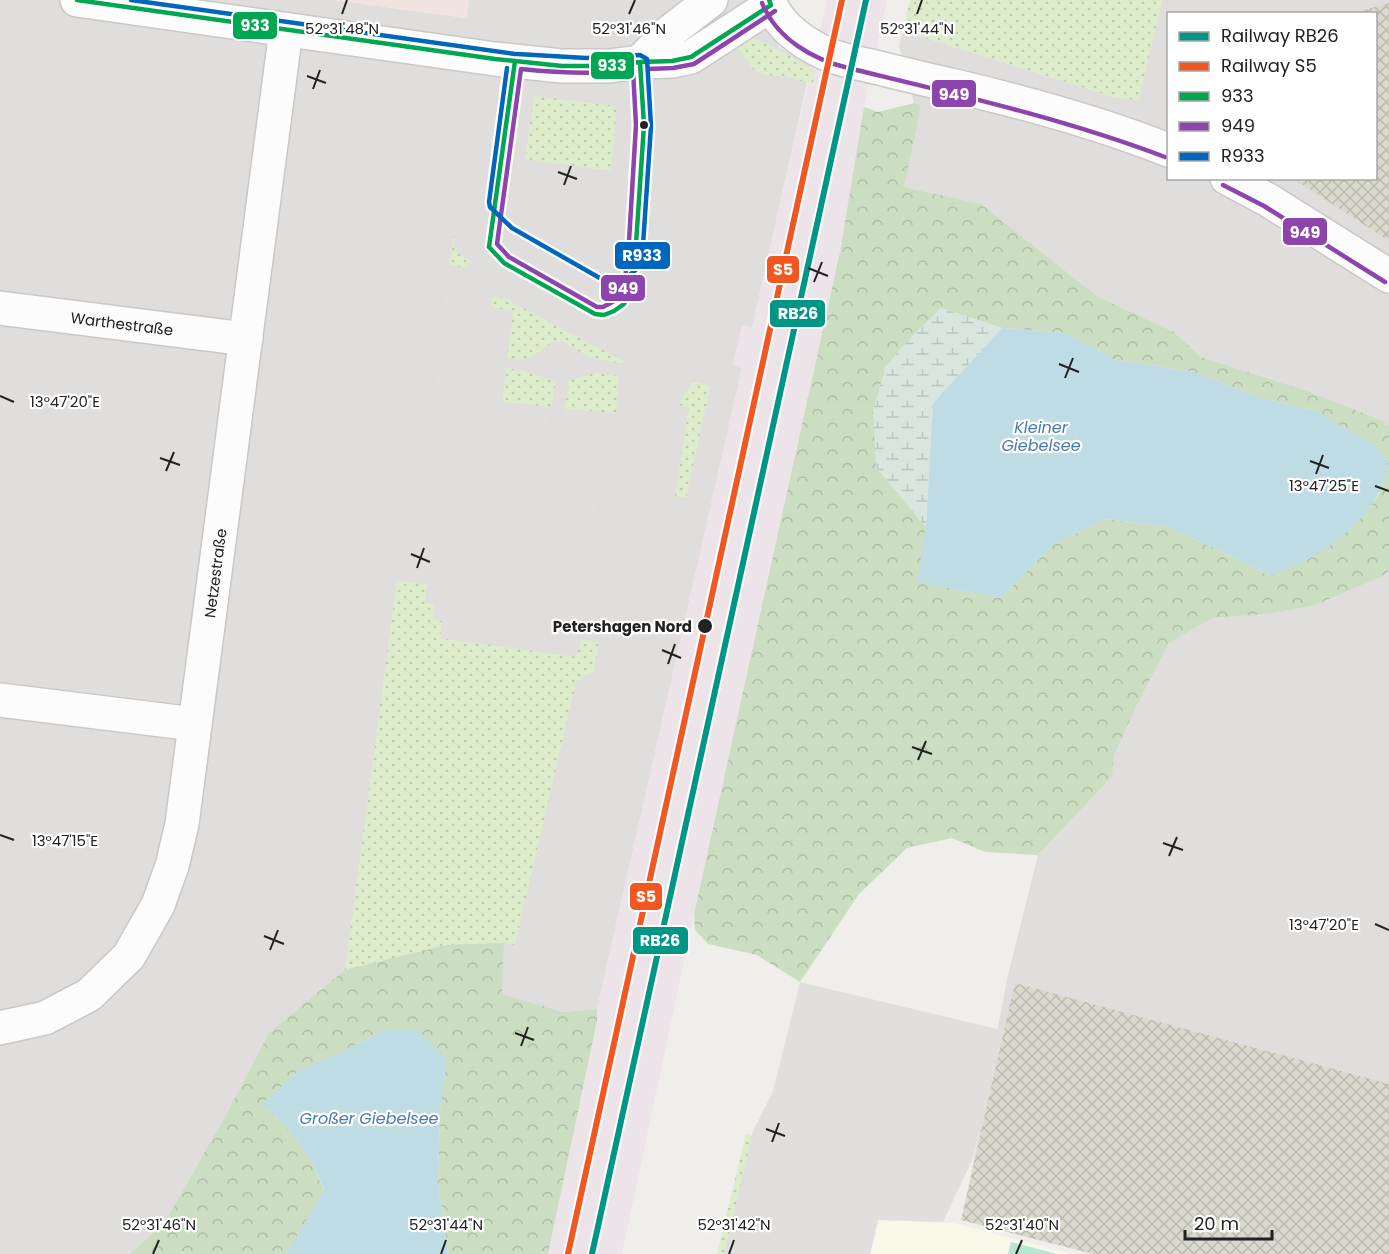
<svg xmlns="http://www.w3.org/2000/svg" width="1389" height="1254" font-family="Poppins,sans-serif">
	<defs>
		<pattern id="construction-cross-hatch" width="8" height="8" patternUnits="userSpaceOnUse" patternTransform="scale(1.5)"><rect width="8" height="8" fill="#d9d9cd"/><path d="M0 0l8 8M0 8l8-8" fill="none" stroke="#babab0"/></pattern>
		<pattern id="grass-dots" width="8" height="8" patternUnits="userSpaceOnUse" patternTransform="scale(1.5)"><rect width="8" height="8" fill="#ddeccb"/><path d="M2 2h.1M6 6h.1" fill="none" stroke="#bdcaae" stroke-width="1.8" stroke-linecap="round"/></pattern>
		<pattern id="forest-crowns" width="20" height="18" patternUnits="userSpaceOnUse" patternTransform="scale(1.5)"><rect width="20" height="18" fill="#cbdec1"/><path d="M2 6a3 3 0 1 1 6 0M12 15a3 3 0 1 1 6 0" fill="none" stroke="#aebea6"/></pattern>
		<pattern id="wetland-marsh" width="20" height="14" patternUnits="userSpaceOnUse" patternTransform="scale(1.5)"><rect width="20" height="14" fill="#d9e6de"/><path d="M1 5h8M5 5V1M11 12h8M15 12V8" fill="none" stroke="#bac5be"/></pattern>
	</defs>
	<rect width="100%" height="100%" fill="#f0eeeb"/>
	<!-- residential -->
	<path fill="#dfdedc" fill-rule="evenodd" d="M0 0H334L466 18 469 0H754L780 48 811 65 752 328 742 326 733 365 742 368 597 1009 563 1012 501 994 504 943 269 1034 228 1111 163 1225 129 1254H0Z
		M1162 0H1389V425L1383 421 1308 391 1201 357 1174 332 1097 296 981 204 903 187 921 105 914 103 899 46 903 31 1114 97 1138 100ZM1168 14H1376V178H1168Z
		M1389 571V1254H1275L971 1175 1007 979 1038 855 1112 777 1113 755 1136 707 1169 643 1213 618 1267 614 1313 606 1381 577Z"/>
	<!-- commercial -->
	<path fill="#f1e3e1" d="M334 0H469L467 18Z"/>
	<!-- industrial -->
	<path fill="#ede4e9" d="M827 0H887L864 107 840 252 694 914 622 1254H548L597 1021V1009L742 368 733 366 742 325 752 327Z"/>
	<!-- education -->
	<path fill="#f8f7e8" d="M879 1220 954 1223 1071 1254H871Z"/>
	<!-- construction -->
	<path fill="url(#construction-cross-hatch)" d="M1389 3V241L1294 179 1376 178V14L1362 13 1364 10Z
		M1015 983 1389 1084V1254H1093L961 1220Z"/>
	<!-- grass -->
	<path fill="url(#grass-dots)" d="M910 0H1162L1139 100 1114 97 903 31Z
		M746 37C772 42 792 58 815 71L813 84 783 76 766 75 754 70 745 59 734 41Z
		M534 96 617 106 611 171 525 159Z
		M455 227C454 243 451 254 469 259L467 268 449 265Z
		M492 296 504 298 627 363H617L589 357 563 342H553L531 357 517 360 507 357 513 311 495 308 491 305Z
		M506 368 524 371 556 382 551 407 502 402Z
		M595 373 619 376 616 413 564 409 569 380Z
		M694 381 710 386 686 498 675 496 689 407 679 405 681 399Z
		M397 580 427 584 425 602 435 605 433 619 442 621 440 638 577 657 581 639 599 642 594 671 576 682 515 945 504 943 447 945 345 970Z
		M746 1134 771 1138 725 1254H717Z"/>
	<!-- forest -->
	<path fill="url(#forest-crowns)" fill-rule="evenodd" d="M914 103 921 105 904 187 981 204 1097 296 1174 332 1201 357 1308 391 1383 421 1389 425V571L1381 577 1313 606 1267 614 1213 618 1169 643 1136 707 1114 755 1112 777 1038 855 985 852 952 838 907 848 859 894 800 982 757 955 708 944 695 930 694 914 840 252 864 107 878 112ZM941 308 1002 328 1065 333 1113 359 1194 372 1258 397 1315 411 1380 493 1362 517 1338 539 1270 576 1235 558 1166 526 1104 519 1053 545 1001 598 918 582 926 527 876 467 885 368 905 344Z
		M504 943 502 994 563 1012 597 1009V1021L548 1254H448L438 1183 440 1110 446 1059 386 1029 354 1046 261 1105 286 1126 312 1162 324 1191 286 1254H129L163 1225 228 1111 269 1033 345 970 447 945Z"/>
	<!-- wetland -->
	<path fill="url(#wetland-marsh)" d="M941 308 1002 328 933 403 926 527 876 467 873 411 885 368 905 344Z"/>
	<!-- pitch -->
	<path fill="#b7e6d2" d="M1011 1242 1057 1254H1008Z"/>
	<!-- parking -->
	<path fill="#e0dfde" d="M490 36 597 39 596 48H551L489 44Z
		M444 295 489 302 492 309 513 311 506 355 486 352 484 364 505 367 501 403 550 408 547 428 560 430 563 409 609 414 581 621 429 599 430 583 408 580 413 534 435 536 437 521 417 518 421 489 442 490 443 478 422 476 430 424 450 426 452 415 431 412 439 359 455 361 457 349 438 346Z
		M800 982 1001 1030 1000 1044 972 1160 943 1222 878 1220 870 1254H724L753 1131 773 1091Z"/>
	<!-- water -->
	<path fill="#bfdbe3" d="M1002 328 1065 333 1113 359 1194 372 1258 397 1315 411 1375 445 1388 463C1383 505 1346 537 1312 557 1299 565 1284 570 1270 576L1235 558 1166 526 1104 519 1053 545 1001 598 917 582 926 527 933 403Z
		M386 1029 418 1030 447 1059 440 1110 438 1183 448 1254H286L324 1190 312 1162 286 1126 261 1105 298 1071 354 1046Z"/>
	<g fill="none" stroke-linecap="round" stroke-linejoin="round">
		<!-- minor casing -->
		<g stroke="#c9c8c7" stroke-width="36">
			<g id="minor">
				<path d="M77 0 495 59 562 66H609L640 62 672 61 691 57 771 5"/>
				<path d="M769 0C776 21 796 38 815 48 832 58 852 62 871 66 899 73 927 80 955 86 1027 103 1100 123 1168 150"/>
				<path d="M640 62 667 34 711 0"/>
				<path d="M1227 178 1268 200 1389 276"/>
				<path id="s1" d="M0 308 246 339"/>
				<path d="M0 700 194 724"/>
				<path id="s2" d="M0 1028 45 1018 89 995 129 956 158 905 172 866 182 824 286 30"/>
			</g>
		</g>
		<!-- minor -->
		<use href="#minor" stroke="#fdfcfc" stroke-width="33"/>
		<!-- bus-1 casing -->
		<g stroke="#fff" stroke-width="9">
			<path id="bus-1" d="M77 0 495 59 562 66H609L640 62 672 61 691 57 771 5 769 0
				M489 247 504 263 595 314 604 315 614 311 624 304 630 292 635 259 644 125 640 62
				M489 247 515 61"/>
		</g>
		<!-- bus-2 casing -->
		<g stroke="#fff" stroke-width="9">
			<path id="bus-2" d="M762 3C777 39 812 59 848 68 955 94 1062 118 1165 157
				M521 69C559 73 595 75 633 70L636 125 628 258 623 290 618 299 603 307H597L509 257 497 244Z
				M648 69 673 68 694 64 775 11
				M1223 185 1264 206 1385 282"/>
		</g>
		<!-- bus-3 casing -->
		<g stroke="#fff" stroke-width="9">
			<path id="bus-3" d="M131 0 515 54
				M507 68 489 202 490 207 512 228 605 281C621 283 636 274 642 260L651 126 647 59 640 55 586 58 517 54"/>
		</g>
		<!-- bus-1 -->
		<use href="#bus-1" stroke="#00a651" stroke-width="4.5"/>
		<!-- bus-2 -->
		<use href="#bus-2" stroke="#8e44ad" stroke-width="4.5"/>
		<!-- bus-3 -->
		<use href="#bus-3" stroke="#0065bd" stroke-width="4.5"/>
		<!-- rail-1 casing -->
		<g stroke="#fff" stroke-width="10">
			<path id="rail-1" d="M592 1254 866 0"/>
		</g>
		<!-- rail-2 casing -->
		<g stroke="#fff" stroke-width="10">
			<path id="rail-2" d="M568 1254 842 0"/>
		</g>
		<!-- rail-1 -->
		<use href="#rail-1" stroke="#009686" stroke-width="6"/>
		<!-- rail-2 -->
		<use href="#rail-2" stroke="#f25721" stroke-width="6"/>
	</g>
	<!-- ticks -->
	<path fill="none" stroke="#222" stroke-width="2" d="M342 14 347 0M629 14 635 0M917 14 922 0M307 76 326 83M313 89 320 70M558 172 577 179M564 185 571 166M808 268 828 276M814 282 822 262M1059 364 1079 372M1065 378 1073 358M0 396 14 402M160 458 180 465M1310 461 1329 468M166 471 174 452M1316 474 1323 455M1375 486 1389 491M411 554 430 562M417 568 424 548M662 650 681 658M668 664 675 644M912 747 932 754M918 760 926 741M0 835 14 840M1163 843 1183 850M1169 856 1177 837M1375 924 1389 930M264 936 284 944M270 950 278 930M515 1033 534 1040M521 1046 528 1027M766 1129 785 1136M772 1142 779 1123M153 1254 159 1240M441 1254 446 1240M729 1254 734 1240M1016 1254 1022 1240"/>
	<!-- markers -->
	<g fill="#222" stroke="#fff" stroke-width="2">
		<circle cx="644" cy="125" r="5"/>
		<circle cx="705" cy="626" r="8"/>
	</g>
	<g text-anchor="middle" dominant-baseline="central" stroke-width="4.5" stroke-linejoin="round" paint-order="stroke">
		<!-- street labels -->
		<g font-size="15" fill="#222" stroke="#fff">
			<text stroke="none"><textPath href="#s1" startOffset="123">Warthestraße</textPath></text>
			<text stroke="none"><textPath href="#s2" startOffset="548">Netzestraße</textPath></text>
		</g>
		<!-- stop labels -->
		<g font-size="15" font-weight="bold" fill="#222" stroke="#fff" text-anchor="end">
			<text x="692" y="626">Petershagen Nord</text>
		</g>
		<!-- water labels -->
		<g font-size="16" font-style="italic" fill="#4a7aab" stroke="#fff">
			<text x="1041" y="427">Kleiner<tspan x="1041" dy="18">Giebelsee</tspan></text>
			<text x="369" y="1118">Großer Giebelsee</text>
		</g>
	</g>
	<g font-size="15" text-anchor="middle" fill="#222" stroke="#fff" stroke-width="4.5" stroke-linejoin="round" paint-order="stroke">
		<text x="629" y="34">52°31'46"N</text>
		<text x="917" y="34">52°31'44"N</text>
		<text x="342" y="34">52°31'48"N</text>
		<text x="65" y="407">13°47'20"E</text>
		<text x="1324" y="491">13°47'25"E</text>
		<text x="65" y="846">13°47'15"E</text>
		<text x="1324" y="930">13°47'20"E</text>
		<text x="159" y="1230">52°31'46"N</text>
		<text x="446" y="1230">52°31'44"N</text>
		<text x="734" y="1230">52°31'42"N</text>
		<text x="1022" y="1230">52°31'40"N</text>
	</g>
	<g stroke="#fff" stroke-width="2">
		<rect x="232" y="11" width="46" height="29" rx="6" fill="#00a651"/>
		<rect x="590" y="51" width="45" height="29" rx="6" fill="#00a651"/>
		<rect x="931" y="79" width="46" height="29" rx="6" fill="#8e44ad"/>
		<rect x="1282" y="217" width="46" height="29" rx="6" fill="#8e44ad"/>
		<rect x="614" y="241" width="57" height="29" rx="6" fill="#0065bd"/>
		<rect x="766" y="255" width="34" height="29" rx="6" fill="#f25721"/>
		<rect x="600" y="274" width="46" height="28" rx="6" fill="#8e44ad"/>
		<rect x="769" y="299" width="57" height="29" rx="6" fill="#009686"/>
		<rect x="629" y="882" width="34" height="29" rx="6" fill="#f25721"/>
		<rect x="632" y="926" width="57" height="29" rx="6" fill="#009686"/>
	</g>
	<g font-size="16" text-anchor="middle" font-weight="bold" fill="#fff">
		<text x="255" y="31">933</text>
		<text x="612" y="71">933</text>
		<text x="954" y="100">949</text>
		<text x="1305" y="238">949</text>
		<text x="642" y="261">R933</text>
		<text x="783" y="275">S5</text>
		<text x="623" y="294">949</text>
		<text x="798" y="319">RB26</text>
		<text x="646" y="902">S5</text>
		<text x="660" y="946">RB26</text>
	</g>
	<!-- legend -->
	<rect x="1167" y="12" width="210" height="168" fill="#ffffff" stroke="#a7a7a7" stroke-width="1.5"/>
	<rect x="1179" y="32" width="30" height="9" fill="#009686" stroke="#a7a7a7" stroke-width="1.5"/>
	<text x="1221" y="42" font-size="18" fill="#222222">Railway RB26</text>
	<rect x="1179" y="62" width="30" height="9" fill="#f25721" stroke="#a7a7a7" stroke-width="1.5"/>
	<text x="1221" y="72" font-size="18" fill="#222222">Railway S5</text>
	<rect x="1179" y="92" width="30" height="9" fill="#00a651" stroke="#a7a7a7" stroke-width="1.5"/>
	<text x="1221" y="102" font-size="18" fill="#222222">933</text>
	<rect x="1179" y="122" width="30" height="9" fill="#8e44ad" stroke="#a7a7a7" stroke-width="1.5"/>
	<text x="1221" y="132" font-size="18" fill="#222222">949</text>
	<rect x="1179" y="152" width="30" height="9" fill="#0065bd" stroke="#a7a7a7" stroke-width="1.5"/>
	<text x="1221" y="162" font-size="18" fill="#222222">R933</text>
	<!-- scale -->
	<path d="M1185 1230v9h87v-9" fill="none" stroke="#222222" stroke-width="3"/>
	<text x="1194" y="1230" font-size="18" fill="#222222" stroke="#ffffff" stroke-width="4.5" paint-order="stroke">20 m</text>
</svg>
